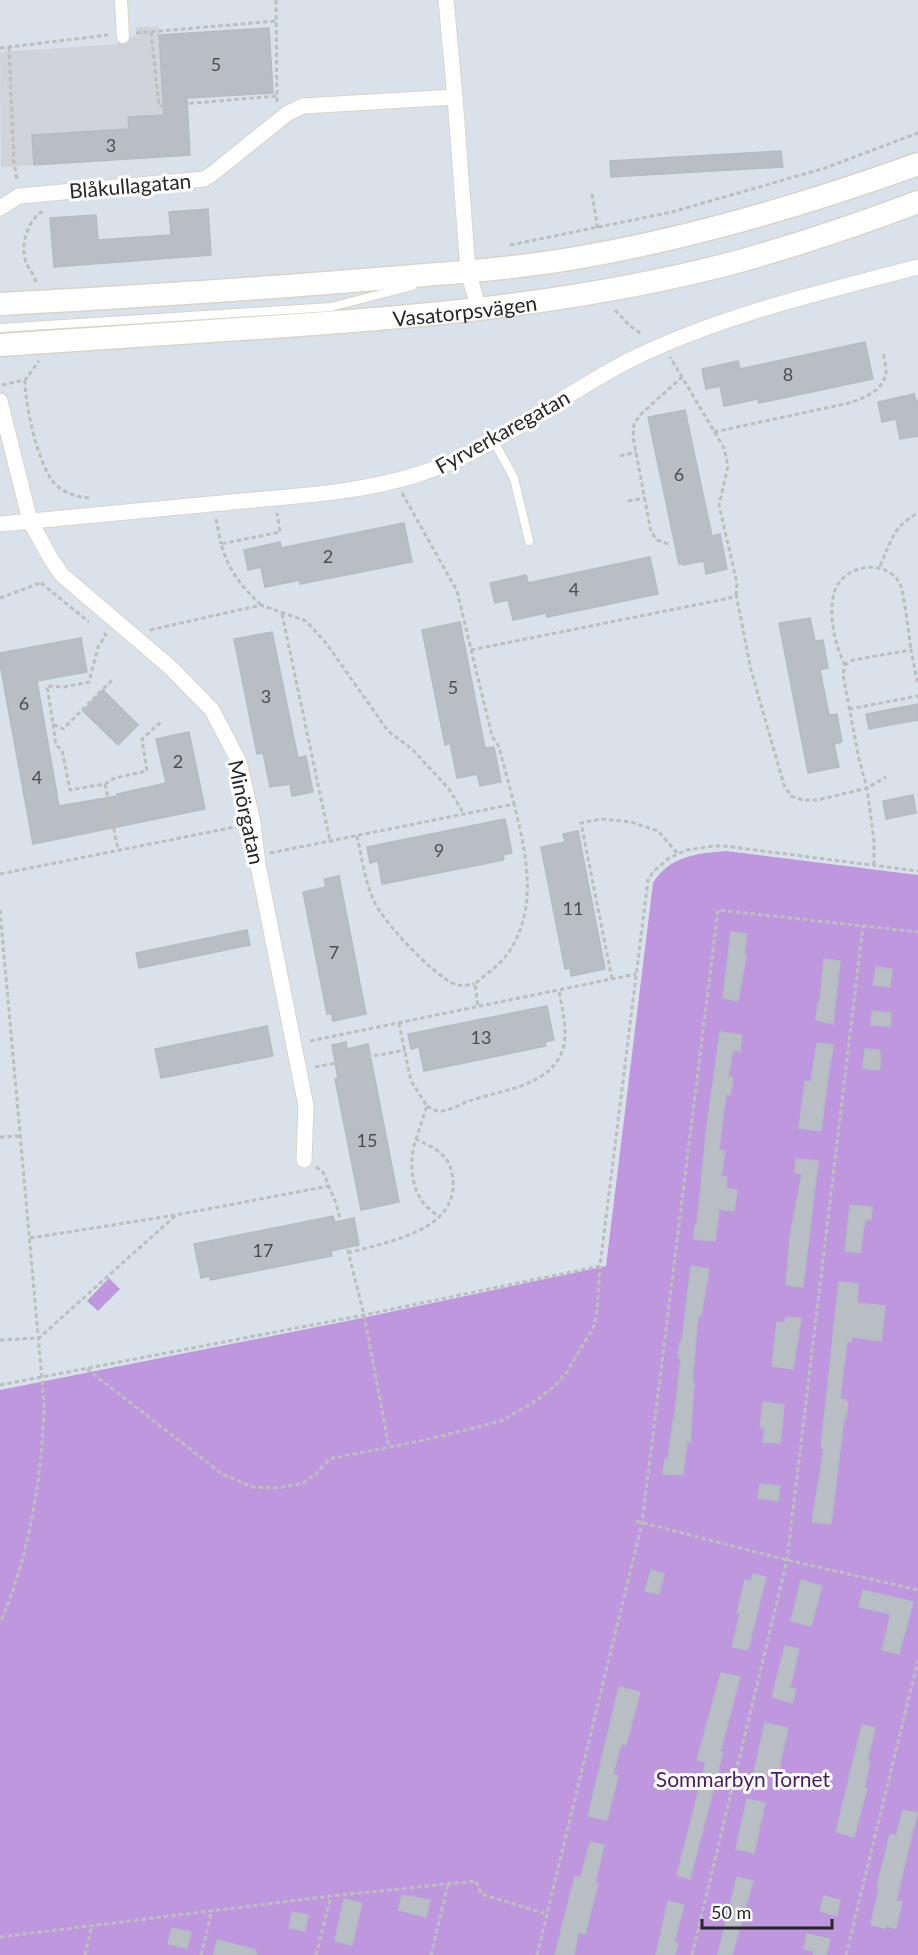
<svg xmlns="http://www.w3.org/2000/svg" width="918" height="1955" font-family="Lato,sans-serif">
	<rect width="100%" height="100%" fill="#d9e2ea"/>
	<!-- green -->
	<path fill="#be97df" d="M727 851 918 875V1955H0V1390L357 1319 606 1266 653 883C669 856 698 853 727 851Z
		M109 1278 120 1289 98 1311 87 1301Z"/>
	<!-- plaza -->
	<path fill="#d0d4da" d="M159 26 163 99 187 98 188 113 129 117V129L32 135 34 165 1 167 0 52 118 44 119 38 137 36 136 27Z"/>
	<!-- building -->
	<path fill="#b9bec5" stroke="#b3bcc5" stroke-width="1.5" d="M269 28 273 93 187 98 190 155 34 165 32 135 129 129 128 117 164 115 159 35Z
		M781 151 783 167 611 177 610 161Z
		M208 209 211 255 54 267 50 218 96 215 98 240 171 235 169 212Z
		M865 342 873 379 759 403 758 399 724 406 720 386 706 389 702 369 738 361 740 369Z
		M914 394 916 401H918V436L900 439 896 419 882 422 878 402Z
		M685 410 712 536 720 534 727 569 706 574 704 561 683 565V563L679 564 648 417Z
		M404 523 412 562 300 584V580L265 587 261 567 248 570 244 550 280 542 281 548Z
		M650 557 658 594 547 617 546 613 513 620 508 600 495 603 490 583 526 575 528 583Z
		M810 618 815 641 823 640 828 668 820 670 829 715 837 714 842 742 834 744 839 767 808 773 779 623Z
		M460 622 485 748 494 747 501 782 480 786 477 774 457 778 450 743 445 745 422 630Z
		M272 632 298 758 306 756 313 792 292 796 290 784 270 787 263 753 257 754 234 639Z
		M81 638 87 672 37 681 59 806 117 796V794L166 783 156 739 189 732 205 809 33 844 0 664V653Z
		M103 690 138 725 118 745 83 711Z
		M918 704V720L869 729 866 714Z
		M913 795 916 813 886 819 883 801Z
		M505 819 512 853 503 855 504 860 382 884 378 861 370 863 367 847Z
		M578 831 605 969 571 976 570 968 565 969 541 847 565 842 563 834Z
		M339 876 366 1014 333 1021 331 1013 327 1014 303 892 326 887 324 879Z
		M247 930 250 945 139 968 136 953Z
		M731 932 747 934 744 954 746 955 744 968 738 1001 723 998Z
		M824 959 840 961 833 1024 816 1020 818 1002H820Z
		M876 967 892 969 890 987 873 985Z
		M547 1006 554 1040 545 1042 546 1046 424 1071 419 1047 411 1049 408 1034Z
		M872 1011 891 1013 890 1026 871 1025Z
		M267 1026 273 1056 161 1078 155 1049Z
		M720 1032 742 1035 740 1051 733 1050 728 1077 733 1078 730 1095 726 1094 719 1150 725 1151 721 1177H727L726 1188 737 1190 734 1211 719 1209 715 1241 694 1239 695 1225H697L707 1126Z
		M346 1042 347 1049 368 1044 399 1202 361 1210 335 1079H338L332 1045Z
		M817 1043 833 1045 831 1061H830L821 1131 799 1128 805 1081 811 1082Z
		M865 1049 880 1050V1070L863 1068Z
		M796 1159 818 1161 803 1287 786 1285 790 1237 802 1174 795 1173Z
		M850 1205 872 1207 871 1220H865L860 1253 845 1251Z
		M333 1216 335 1222 354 1218 359 1245 331 1251 332 1256 210 1280V1276L201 1278 194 1244Z
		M691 1266 709 1269 701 1316H698L692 1382H694L690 1442 687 1441 683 1475 663 1474 665 1459 668 1460 673 1421H674L681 1358H678L680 1342H682Z
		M839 1282 858 1284 857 1303 885 1306 881 1341 852 1337 851 1342 847 1341 840 1399 846 1400V1402H848L846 1418H844L831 1524 812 1522 824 1449 821 1448Z
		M786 1317 801 1318 793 1369 772 1366 777 1322 785 1323Z
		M763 1402 784 1405 780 1443 763 1442 765 1428 760 1427Z
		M760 1484 780 1486 778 1501 758 1498Z
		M651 1570 664 1574 659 1594 645 1591Z
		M753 1574 766 1577 748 1650 732 1647 740 1613H737L745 1580 751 1581Z
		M801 1580 822 1586 811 1626 791 1621Z
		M863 1590 913 1602 899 1654 882 1650 891 1614 859 1607Z
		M785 1646 799 1649 790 1687 796 1690 792 1703 772 1697Z
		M721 1673 740 1677 720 1752H723L690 1879 677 1875 706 1762 697 1760Z
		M619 1687 640 1692 626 1745 621 1744 613 1774 618 1776 607 1820 588 1816Z
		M765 1723 788 1728 777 1777 754 1772Z
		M862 1725 875 1728 867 1762H870L864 1788H867L854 1837 836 1832Z
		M747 1799 765 1803 754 1853 736 1849Z
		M903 1810 917 1813 896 1901 902 1902 896 1928 886 1926 885 1928 871 1925 879 1888 877 1887 890 1834 896 1836Z
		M590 1842 604 1845 595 1884H598L585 1934 578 1932 574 1955H555L575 1876 581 1877Z
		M737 1877 753 1881 732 1955H718Z
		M402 1895 430 1900 426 1917 398 1910Z
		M824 1896 840 1900 837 1916 820 1911Z
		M344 1899 362 1903 352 1945 335 1941Z
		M668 1901 684 1905 674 1942 678 1943 675 1955H656Z
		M292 1912 308 1915 305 1931 289 1928Z
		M172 1928 191 1932 187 1948 168 1944Z
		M807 1934 830 1939 826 1955H813L814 1951 804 1949Z
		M217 1940 256 1950V1955H214Z"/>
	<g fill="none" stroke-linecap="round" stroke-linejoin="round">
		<!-- service casing -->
		<g stroke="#d9d4c8" stroke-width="10">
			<path id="service" d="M0 328 331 307 412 286
				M493 440 514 478 529 541"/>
		</g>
		<!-- pedestrian casing -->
		<g stroke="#d9d4c8" stroke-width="14">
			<path id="pedestrian" d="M121 0 123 37"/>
		</g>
		<!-- minor casing -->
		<g stroke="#d9d4c8" stroke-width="17">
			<path id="minor" d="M446 0 455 97
				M0 208 19 196 204 179 212 174 288 113 303 106 455 97 468 271 479 310
				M0 401 30 521 51 559 62 575 171 668 212 710 239 762 253 823 258 865 306 1106 304 1160
				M0 524C77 517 155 509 232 502 292 496 361 493 419 474 496 450 560 395 632 359 722 315 822 292 918 267"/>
		</g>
		<!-- secondary casing -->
		<g stroke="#d9d4c8" stroke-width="25">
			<g id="secondary">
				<path d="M0 304C130 297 259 289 388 278 449 273 510 269 570 259 689 239 804 205 918 164"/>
				<path id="s1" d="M0 345C75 340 150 335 225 330 398 319 572 306 740 261 800 244 860 224 918 202"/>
			</g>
		</g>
		<!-- path -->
		<path stroke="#bebebe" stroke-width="3" stroke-dasharray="4.5 3" stroke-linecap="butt" d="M276 0 277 103
			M151 32 159 106 277 96
			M136 33 276 21
			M9 47 14 163 17 180
			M0 48 108 35
			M592 194 598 230
			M510 245 672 212 825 168 918 133
			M36 282C34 273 27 268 25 259 21 242 28 220 43 211
			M615 310 630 326 643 335
			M25 380C25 405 38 467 56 485 66 494 78 497 90 498
			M2 385 25 380 39 361
			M714 432 849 403C864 398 884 391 886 372 886 366 884 358 883 352
			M620 456 636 452
			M402 493 457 591 492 736 499 747 514 804
			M628 501 645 498
			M216 519 221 544
			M668 544 657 540 651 532 633 437 634 424 640 415 682 377
			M880 566C891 542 893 526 918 513
			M41 583 89 622
			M736 594 751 670 784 785 791 796 803 800H818L867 788 886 777
			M0 598 40 583
			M261 605C241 586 229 571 221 544L280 532 277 513
			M282 614 330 841
			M150 630 261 605 306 621 326 643 388 731 412 749 449 789 464 814
			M104 633 106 635 98 647 89 682 64 687 47 686 53 724 63 729 112 680
			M471 650 730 598 736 594 737 583 719 505 728 466 724 448 670 357
			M845 665C835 646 828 615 834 593 841 566 883 557 899 582 904 589 909 637 911 650
			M849 709 918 696
			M53 724 56 745 62 750 70 790 105 784 115 778 147 771 142 739 161 722
			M105 784 118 850
			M357 836C362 858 365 883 375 903 386 925 431 972 452 983 460 987 467 985 475 984
			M270 853 514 804C526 853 539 906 509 952 501 964 486 974 475 984L478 1007
			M874 865V841L867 788 859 759 843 675 845 665 853 660 911 650 918 685
			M0 874 240 826
			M0 910 44 1402C43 1473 29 1559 0 1623
			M612 979 581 823 601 819 631 822 658 831 678 854
			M399 1023 411 1081 427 1106 416 1139
			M310 1041 636 974
			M315 1067 405 1050
			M427 1106C431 1108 435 1111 439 1111 450 1111 460 1104 469 1101 498 1091 543 1087 559 1058 571 1037 562 1012 559 990
			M0 1137 21 1136
			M316 1167 323 1172 336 1203 364 1315 389 1447
			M30 1238 176 1215 329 1186
			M348 1253C385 1242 457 1232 453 1181 451 1155 438 1150 416 1139 410 1156 410 1179 419 1196 423 1205 432 1211 439 1217
			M0 1340 39 1338 176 1215
			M87 1369 222 1474 253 1487 278 1488 303 1483 317 1473 329 1459 425 1440 501 1421 537 1400 556 1385 567 1372 594 1326 597 1311 600 1266
			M0 1385 364 1315 600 1266 648 880 653 872 669 858 687 850 713 846H724L918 871
			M636 1521 787 1560 918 1590
			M0 1937 331 1896 476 1881 481 1894 547 1914
			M85 1955 92 1925
			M201 1955 212 1910
			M316 1955 331 1896
			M431 1955 448 1884
			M537 1955 642 1523 718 910 918 932
			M692 1955 787 1560 863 926
			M846 1955 918 1660"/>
		<!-- service -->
		<use href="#service" stroke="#fff" stroke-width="8"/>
		<!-- pedestrian -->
		<use href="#pedestrian" stroke="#fff" stroke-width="12"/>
		<!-- minor -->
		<use href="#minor" stroke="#fff" stroke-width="15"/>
		<!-- secondary -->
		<use href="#secondary" stroke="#fff" stroke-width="22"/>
	</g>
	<g text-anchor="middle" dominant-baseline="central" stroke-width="6" stroke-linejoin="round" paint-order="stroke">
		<!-- number labels -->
		<g font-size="18" fill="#4c4d4e">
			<text x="216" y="64">5</text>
			<text x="111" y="145">3</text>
			<text x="788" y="374">8</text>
			<text x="679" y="474">6</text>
			<text x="328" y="556">2</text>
			<text x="574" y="589">4</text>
			<text x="453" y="687">5</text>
			<text x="266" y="696">3</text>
			<text x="24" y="703">6</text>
			<text x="178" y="761">2</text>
			<text x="37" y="777">4</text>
			<text x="439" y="850">9</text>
			<text x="573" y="908">11</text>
			<text x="334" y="952">7</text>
			<text x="481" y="1037">13</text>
			<text x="367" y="1140">15</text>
			<text x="263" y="1250">17</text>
		</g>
		<!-- street labels -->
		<g font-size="21" fill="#272727" stroke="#fff">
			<text transform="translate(130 185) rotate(-5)">Blåkullagatan</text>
			<text stroke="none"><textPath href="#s1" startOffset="466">Vasatorpsvägen</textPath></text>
			<text transform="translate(502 431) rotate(-29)">Fyrverkaregatan</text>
			<text transform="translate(247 812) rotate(78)">Minörgatan</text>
		</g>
		<!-- park labels -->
		<g font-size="21" fill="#4a1c60" stroke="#fff">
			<text x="743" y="1778">Sommarbyn Tornet</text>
		</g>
	</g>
	<!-- scale -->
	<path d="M702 1919v9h130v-9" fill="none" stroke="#272727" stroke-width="3"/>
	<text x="711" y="1919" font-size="18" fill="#272727" stroke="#ffffff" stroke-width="4.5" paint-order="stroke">50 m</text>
</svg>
